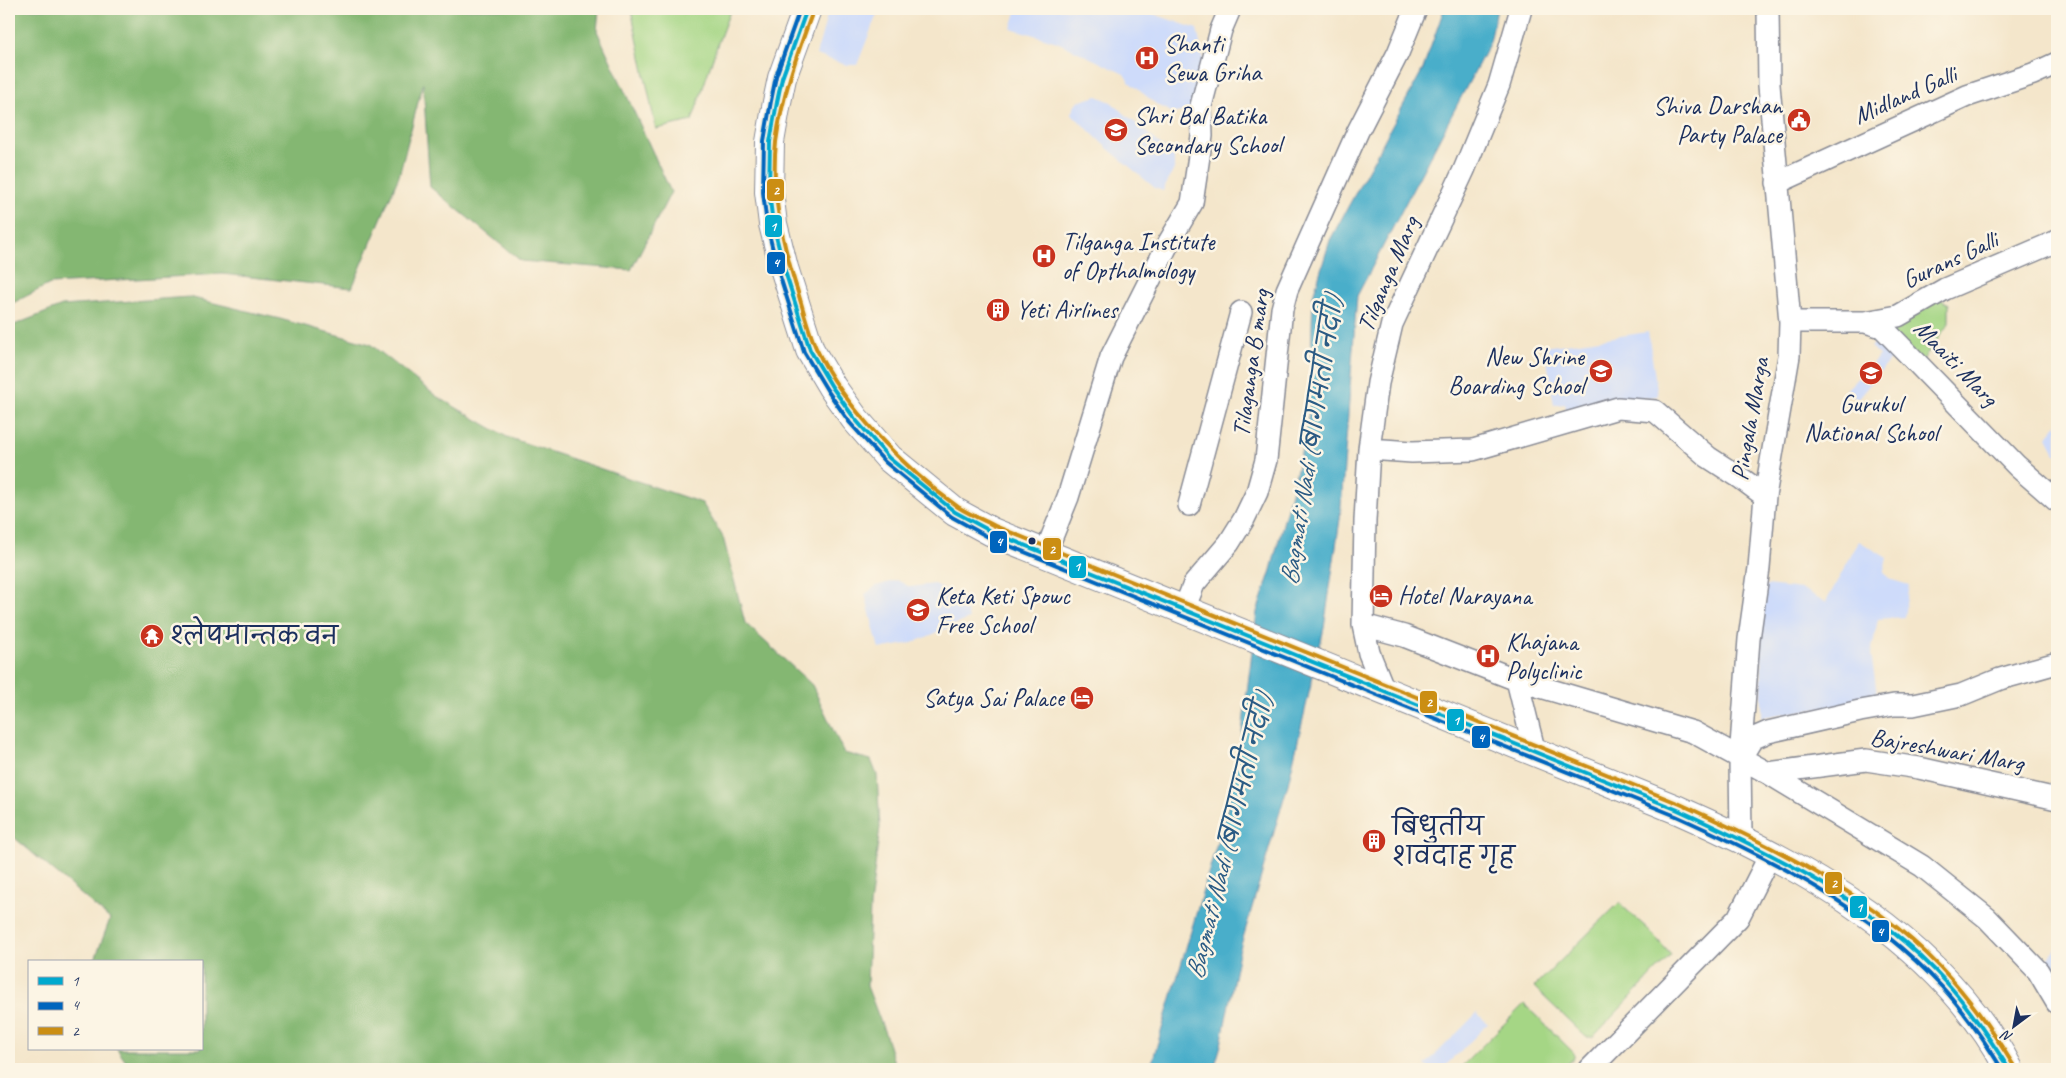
<svg xmlns="http://www.w3.org/2000/svg" width="2066" height="1078" font-family="Caveat,'Playpen Sans Deva',sans-serif">
	<rect width="100%" height="100%" fill="#fcf5e5"/>
	<filter id="ink" filterUnits="userSpaceOnUse"><feTurbulence type="fractalNoise" baseFrequency=".02" numOctaves="2"/><feDisplacementMap in="SourceGraphic" scale="10" xChannelSelector="R" yChannelSelector="G"/><feConvolveMatrix kernelMatrix="1 2 1 2 8 2 1 2 1" color-interpolation-filters="sRGB"/></filter>
	<filter id="wash" filterUnits="userSpaceOnUse"><feTurbulence type="fractalNoise" baseFrequency=".0096" numOctaves="4" result="noise"/><feDisplacementMap in="SourceGraphic" scale="20" xChannelSelector="R" yChannelSelector="G"/><feGaussianBlur stdDeviation="1.12" result="paint"/><feColorMatrix in="noise" values="0 0 0 0 0 0 0 0 0 0 0 0 0 0 0 0 0 1.4 0 .05"/><feComposite in="paint" operator="in"/></filter>
	<g filter="url(#wash)">
		<rect width="100%" height="100%" fill="#f4e6cb"/>
		<!-- built -->
		<path fill="#cedbfa" d="M829 9H879L857 65H847L816 55Z
			M1017 9H1139L1197 29 1207 77 1190 111 1173 113 1156 104 1129 82 1124 74 1057 42 1011 28Z
			M1097 96 1111 102 1174 156V169L1163 191 1155 188 1106 147 1071 113 1077 102Z
			M1648 332 1658 396 1566 409 1565 404 1554 405 1545 347Z
			M1878 340 1896 352 1858 399 1846 390 1880 355 1870 347Z
			M2057 423V456L2047 437Z
			M1859 541 1887 558 1883 573 1892 580 1909 585 1904 617 1878 619 1871 654 1878 700 1762 717 1761 625 1766 585 1802 589 1826 602Z
			M897 580 910 587 935 584 964 601 969 619 912 643 879 649 865 594 876 586Z
			M2057 948V995L2039 970Z
			M1477 1013 1488 1024 1442 1069H1429L1425 1065Z"/>
		<!-- green -->
		<path fill="#a5d685" stroke="#608272" d="M631 9H731C716 45 705 83 692 121L656 129Z
			M1927 292 1949 304V323L1920 364 1874 320Z
			M1619 903 1649 930 1671 955 1593 1037H1586L1534 987Z
			M1524 1004 1574 1053V1058L1562 1069H1459Z"/>
		<!-- forest -->
		<path fill="#84b772" stroke="#507368" d="M9 9H599L597 31 671 192 631 270 521 261 430 187 423 83 399 176 352 288 222 274 50 284 9 305Z
			M189 297 280 319 370 344 436 396 507 437 702 503 723 537 745 623 812 685 844 753 871 760 877 775 880 827 870 906 867 986 886 1036 896 1069H131L117 1049H201V962H94L110 919 9 833V327L62 306Z"/>
		<!-- water -->
		<path fill="#4aaeca" stroke="#326e94" d="M1444 9H1497L1490 42 1357 296 1340 519 1324 628 1288 784 1239 952 1221 1045 1214 1069H1150L1229 803 1242 732 1257 612 1271 570 1300 458 1309 413 1313 296 1330 240 1423 69Z"/>
	</g>
	<g filter="url(#ink)">
		<g fill="none" stroke-linecap="round" stroke-linejoin="round">
			<!-- minor casing -->
			<g stroke="#888a94" stroke-width="24">
				<path id="minor" d="M1777 183 1967 96 2033 74 2057 63
					M1790 322H1865L1882 327 2017 466 2057 501
					M1865 322 1898 316 1945 289 2057 241
					M1369 449 1412 452 1473 450 1618 408 1655 411 1708 457 1742 479 1765 496
					M1189 505 1241 312
					M1045 554 1068 497 1111 357 1169 242 1192 203 1202 136 1201 106 1221 30 1230 9
					M1184 609 1194 584 1229 543 1244 519 1257 492 1266 460 1282 309 1287 290 1358 131 1398 53 1416 9
					M1363 625 1404 636 1517 680 1693 732 1768 773 1922 866 1987 918 2038 971 2057 1003
					M1517 680 1535 753
					M1384 690 1369 653 1363 625 1365 521 1369 449 1378 383 1392 324 1464 170 1499 85 1521 9
					M1740 759 1752 739 1768 732 1860 711 1894 705H1913L1961 695 2000 679 2057 663
					M1768 773 1866 760 1919 768 2057 799
					M1741 838 1740 759 1749 639 1759 568 1765 496 1789 356 1790 322 1769 85 1768 9
					M1590 1069 1738 918 1771 853"/>
			</g>
			<!-- highway casing -->
			<g stroke="#888a94" stroke-width="30">
				<path id="highway" d="M807 9 782 78 777 102 770 142 769 192 773 224 784 268 810 350 832 387 855 419 889 458 955 512 992 532 1678 810C1806 866 1941 941 2009 1069"/>
			</g>
			<!-- minor -->
			<use href="#minor" stroke="#fff" stroke-width="21"/>
			<!-- highway -->
			<use href="#highway" stroke="#fff" stroke-width="28"/>
			<!-- bus-1 casing -->
			<g stroke="#fcf5e5" stroke-width="8">
				<path id="bus-1" d="M807 9 782 78 777 102 770 142 769 192 773 224 784 268 810 350 832 387 855 419 889 458 955 512 992 532 1678 810C1774 854 1875 903 1947 983 1971 1010 1990 1039 2009 1069"/>
			</g>
			<!-- bus-2 casing -->
			<g stroke="#fcf5e5" stroke-width="8">
				<path id="bus-2" d="M800 9 776 76 771 101 764 141 763 192 767 226 778 270 804 352 827 390 850 423 885 462 952 517 990 538 1676 816C1772 859 1869 908 1942 987 1965 1012 1984 1040 2002 1069"/>
			</g>
			<!-- bus-3 casing -->
			<g stroke="#fcf5e5" stroke-width="8">
				<path id="bus-3" d="M813 11C797 54 782 96 776 142 771 190 781 237 795 283 802 304 807 328 816 348 843 406 906 470 958 507 969 514 983 520 995 526L1680 804C1775 847 1883 900 1952 980 1976 1007 1995 1035 2014 1066"/>
			</g>
			<!-- bus-1 -->
			<use href="#bus-1" stroke="#00a9ce" stroke-width="4"/>
			<!-- bus-2 -->
			<use href="#bus-2" stroke="#0065bd" stroke-width="4"/>
			<!-- bus-3 -->
			<use href="#bus-3" stroke="#cb8e13" stroke-width="4"/>
		</g>
	</g>
	<!-- icons -->
	<defs>
		<g id="hospital-disc" transform="scale(1.25)"><circle r="9.5" fill="#c8321e" stroke="#fcf5e5"/><path d="M-5-5h3v3.5h4V-5h3V5h-3V1.5h-4V5h-3Z" fill="#fff"/></g>
		<g id="civic-disc" transform="scale(1.25)"><circle r="9.5" fill="#c8321e" stroke="#fcf5e5"/><path d="M-.6-6.5H3V-4.5H.6V-3L4-1V1h2V6H-6V1h2V-1L-.6-3ZM-1.2 2.5V6h2.4V2.5Z" fill="#fff"/></g>
		<g id="school-disc" transform="scale(1.25)"><circle r="9.5" fill="#c8321e" stroke="#fcf5e5"/><path d="M0-5L7-2L0 1L-7-2ZM-4 1L0 2.5L4 1V4Q0 6-4 4Z" fill="#fff"/></g>
		<g id="building-disc" transform="scale(1.25)"><circle r="9.5" fill="#c8321e" stroke="#fcf5e5"/><path d="M-4-6H4V6H1V3H-1V6H-4ZM-2.5-4.3h1.7v1.8h-1.7ZM.8-4.3h1.7v1.8H.8ZM-2.5-1h1.7V.8h-1.7ZM.8-1h1.7V.8H.8Z" fill="#fff"/></g>
		<g id="hotel-disc" transform="scale(1.25)"><circle r="9.5" fill="#c8321e" stroke="#fcf5e5"/><path d="M-6-4.5h1.5V1H6V5H4.5V3h-9V5H-6ZM-4 0a1.8 1.8 0 1 1 3.6 0ZM.5 0V-2.5h3Q6-2.5 6 0Z" fill="#fff"/></g>
		<g id="temple-disc" transform="scale(1.25)"><circle r="9.5" fill="#c8321e" stroke="#fcf5e5"/><path d="M0-6L5-2H3V0L6.5 2.5H4V6H1.5V3h-3V6H-4V2.5H-6.5L-3 0V-2H-5Z" fill="#fff"/></g>
	</defs>
	<g fill-rule="evenodd">
		<use href="#hospital-disc" x="1147" y="58"/>
		<use href="#civic-disc" x="1799" y="120"/>
		<use href="#school-disc" x="1116" y="130"/>
		<use href="#hospital-disc" x="1044" y="256"/>
		<use href="#building-disc" x="998" y="310"/>
		<use href="#school-disc" x="1601" y="371"/>
		<use href="#school-disc" x="1871" y="373"/>
		<use href="#hotel-disc" x="1381" y="596"/>
		<use href="#school-disc" x="918" y="610"/>
		<use href="#temple-disc" x="152" y="636"/>
		<use href="#hospital-disc" x="1488" y="656"/>
		<use href="#hotel-disc" x="1082" y="698"/>
		<use href="#building-disc" x="1374" y="841"/>
	</g>
	<!-- markers -->
	<circle fill="#1b2f5e" stroke="#fcf5e5" stroke-width="2" cx="1032" cy="541" r="4.5"/>
	<g text-anchor="middle" dominant-baseline="central" stroke-width="5" stroke-linejoin="round" paint-order="stroke">
		<!-- poi labels -->
		<g font-size="25" fill="#1b2f5e" stroke="#fcf5e5" text-anchor="start">
			<text x="1164" y="44">Shanti<tspan x="1164" dy="29">Sewa Griha</tspan></text>
			<text x="1782" y="106" text-anchor="end">Shiva Darshan<tspan x="1782" dy="29">Party Palace</tspan></text>
			<text x="1134" y="116">Shri Bal Batika<tspan x="1134" dy="29">Secondary School</tspan></text>
			<text x="1062" y="242">Tilganga Institute<tspan x="1062" dy="29">of Opthalmology</tspan></text>
			<text x="1016" y="310">Yeti Airlines</text>
			<text x="1584" y="357" text-anchor="end">New Shrine<tspan x="1584" dy="29">Boarding School</tspan></text>
			<text x="1871" y="404" text-anchor="middle">Gurukul<tspan x="1871" dy="29">National School</tspan></text>
			<text x="936" y="596">Keta Keti Spowc<tspan x="936" dy="29">Free School</tspan></text>
			<text x="1398" y="596">Hotel Narayana</text>
			<text x="170" y="636">श्लेषमान्तक वन</text>
			<text x="1506" y="642">Khajana<tspan x="1506" dy="29">Polyclinic</tspan></text>
			<text x="1064" y="698" text-anchor="end">Satya Sai Palace</text>
			<text x="1392" y="827">बिधुतीय<tspan x="1392" dy="29">शवदाह गृह</tspan></text>
		</g>
		<!-- street labels -->
		<g font-size="25" fill="#1b2f5e" stroke="#fcf5e5">
			<text transform="translate(1905 95) rotate(-24)">Midland Galli</text>
			<text transform="translate(1950 260) rotate(-25)">Gurans Galli</text>
			<text transform="translate(1388 274) rotate(-67)">Tilganga Marg</text>
			<text transform="translate(1251 363) rotate(-82)">Tilaganga B marg</text>
			<text transform="translate(1956 363) rotate(46)">Maaiti Marg</text>
			<text transform="translate(1750 419) rotate(-80)">Pingala Marga</text>
			<text transform="translate(1947 750) rotate(10)">Bajreshwari Marg</text>
		</g>
		<!-- water labels -->
		<g font-size="26" font-style="italic" fill="#2b5b84" stroke="#fcf5e5">
			<text transform="translate(1311 441) rotate(-81)">Bagmati Nadi (बागमती नदी)</text>
			<text transform="translate(1229 837) rotate(-76)">Bagmati Nadi (बागमती नदी)</text>
		</g>
	</g>
	<g stroke="#fcf5e5" stroke-width="2">
		<rect x="766" y="178" width="19" height="24" rx="5" fill="#cb8e13"/>
		<rect x="764" y="214" width="19" height="24" rx="5" fill="#00a9ce"/>
		<rect x="766" y="251" width="20" height="24" rx="5" fill="#0065bd"/>
		<rect x="989" y="530" width="19" height="24" rx="5" fill="#0065bd"/>
		<rect x="1042" y="537" width="20" height="24" rx="5" fill="#cb8e13"/>
		<rect x="1068" y="555" width="19" height="24" rx="5" fill="#00a9ce"/>
		<rect x="1419" y="690" width="19" height="24" rx="5" fill="#cb8e13"/>
		<rect x="1446" y="708" width="19" height="24" rx="5" fill="#00a9ce"/>
		<rect x="1471" y="725" width="20" height="24" rx="5" fill="#0065bd"/>
		<rect x="1824" y="871" width="19" height="24" rx="5" fill="#cb8e13"/>
		<rect x="1849" y="895" width="19" height="24" rx="5" fill="#00a9ce"/>
		<rect x="1871" y="919" width="19" height="24" rx="5" fill="#0065bd"/>
	</g>
	<g font-size="14" text-anchor="middle" font-weight="bold" fill="#fff">
		<text x="776" y="195">2</text>
		<text x="773" y="231">1</text>
		<text x="776" y="267">4</text>
		<text x="999" y="546">4</text>
		<text x="1052" y="554">2</text>
		<text x="1077" y="571">1</text>
		<text x="1429" y="707">2</text>
		<text x="1456" y="725">1</text>
		<text x="1481" y="742">4</text>
		<text x="1834" y="888">2</text>
		<text x="1859" y="912">1</text>
		<text x="1880" y="936">4</text>
	</g>
	<!-- margin -->
	<rect width="2066" height="1078" fill="none" stroke="#fcf5e5" stroke-width="30"/>
	<!-- legend -->
	<rect x="28" y="960" width="175" height="90" fill="#fcf5e5" stroke="#a2a6af"/>
	<rect x="38" y="977" width="25" height="8" fill="#00a9ce" stroke="#a2a6af"/>
	<text x="72" y="986" font-size="15" fill="#1b2f5e">1</text>
	<rect x="38" y="1002" width="25" height="8" fill="#0065bd" stroke="#a2a6af"/>
	<text x="72" y="1010" font-size="15" fill="#1b2f5e">4</text>
	<rect x="38" y="1027" width="25" height="8" fill="#cb8e13" stroke="#a2a6af"/>
	<text x="72" y="1036" font-size="15" fill="#1b2f5e">2</text>
	<!-- north arrow -->
	<g transform="translate(2014 1026) rotate(212)" stroke="#fcf5e5" stroke-width="4" paint-order="stroke">
	<path d="M0-4L9 19L0 12L-9 19Z" fill="#1b2f5e"/>
	<text y="-8" font-size="14" font-weight="bold" text-anchor="middle" fill="#1b2f5e">N</text>
	</g>
</svg>
